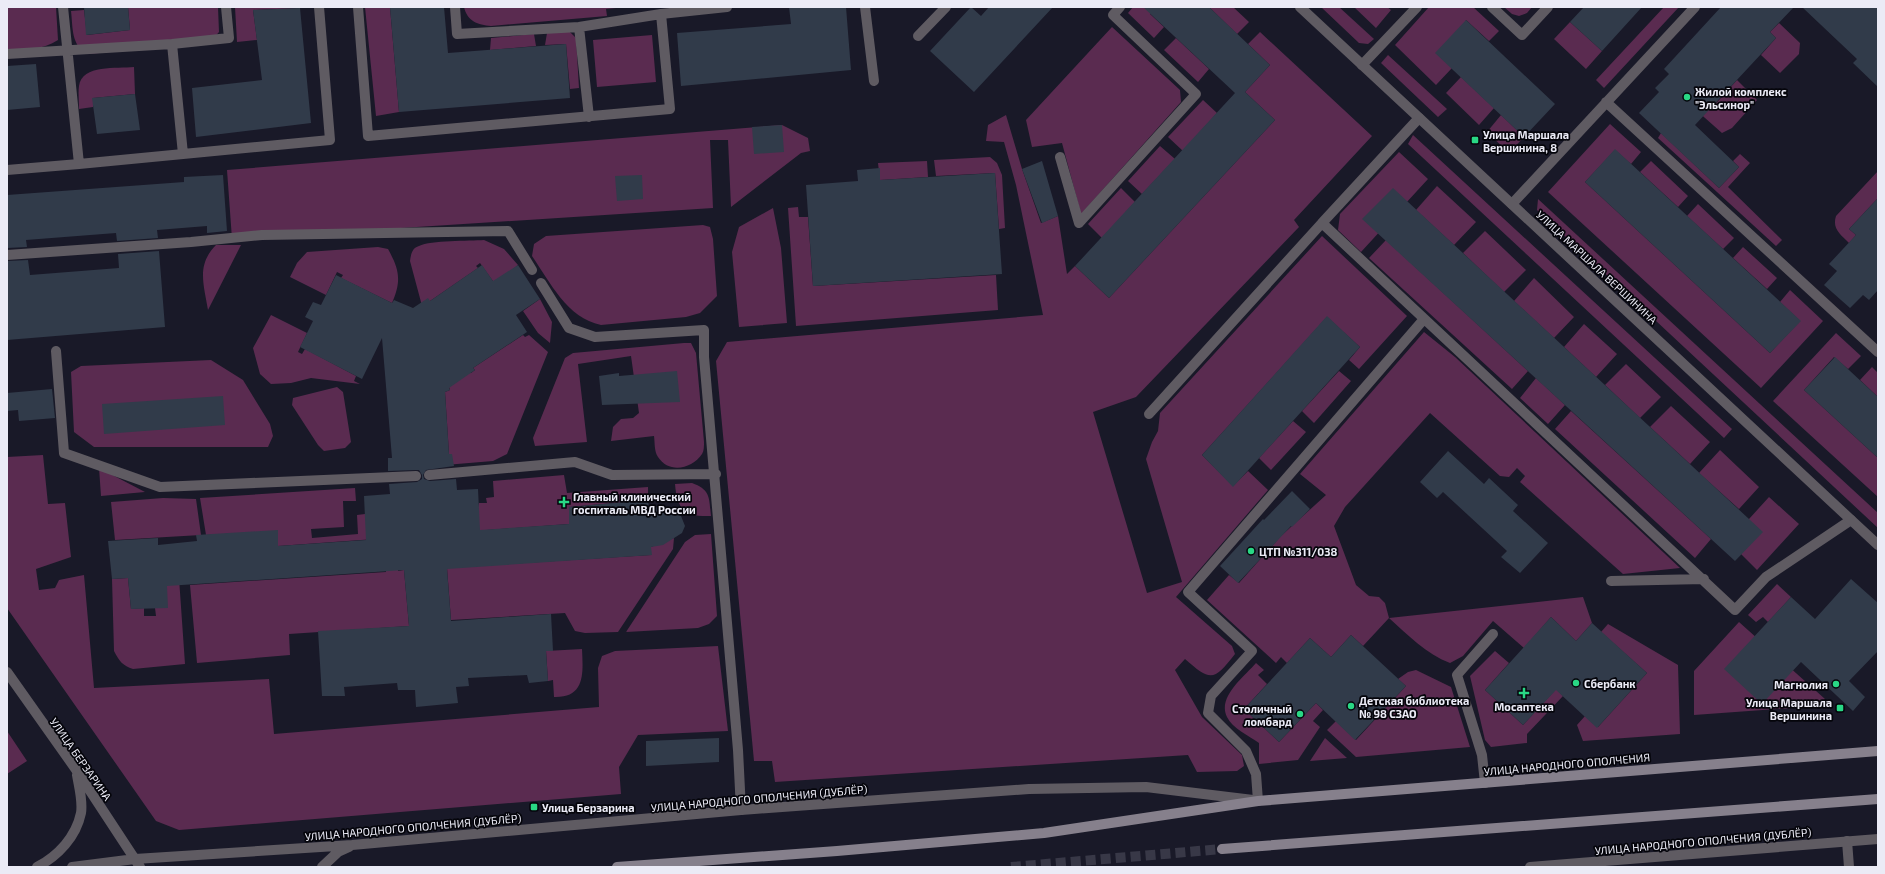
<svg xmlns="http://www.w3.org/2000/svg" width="1885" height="874" font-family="'Exo 2',sans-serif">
	<rect width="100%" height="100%" fill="#191928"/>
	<!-- green -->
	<path fill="#5a2b50" d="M7 7H56L58 40C43 50 25 50 7 51Z
		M128 7H218L219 32 212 40 201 44 88 54C71 46 73 28 71 11L84 10 87 35 130 30Z
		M235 7H300V8L253 10 257 40 237 42Z
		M365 7H390L399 112 376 116Z
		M464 7H626L606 9 607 16 491 26C478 25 467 21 464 7Z
		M1133 7H1156L1150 14 1164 27 1154 38 1128 13Z
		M1209 7H1233L1249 22 1237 34Z
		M1321 7H1339L1374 39 1368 44 1359 43Z
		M1354 7H1387L1391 10 1376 28Z
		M1429 7H1473L1499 31 1489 41 1466 20 1452 68 1436 85 1395 45Z
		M1504 7H1532L1527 13 1519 16 1512 14Z
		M1664 7H1679L1604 88 1596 80Z
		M1570 22 1602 51 1586 69 1554 39Z
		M1779 23 1800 43 1799 54 1780 73 1761 55 1776 38 1770 32Z
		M1112 27 1180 90 1181 102 1081 214 1062 143 1032 147 1026 120Z
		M569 31 576 38 579 88 570 89 566 44 545 45 547 33Z
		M1260 32 1372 136 1294 220 1299 227 1136 397 1093 412 1147 593 1182 582 1146 459 1152 442 1158 431 1160 413 1322 236 1407 316 1359 369 1349 360 1360 347 1327 317 1202 455 1233 486 1248 471 1268 490 1176 597 1232 646 1235 654C1214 681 1211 682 1185 659L1175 670 1202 717 1242 755 1244 766 1237 771 1197 772 1188 755 775 782 772 761H754L716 361 727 342 1043 315 1016 185 1004 142 986 141 988 125 1006 115 1022 169 1041 223 1058 216 1067 274 1075 266 1109 298 1275 120 1245 92 1270 65 1248 44Z
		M534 34 536 46 490 50 491 38Z
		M652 35 656 82 597 87 593 40Z
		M1176 38 1209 69 1198 82 1164 50Z
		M1388 55 1447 109 1438 117 1381 63Z
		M134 67 135 94 93 98V107L79 109C79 101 78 93 79 86 82 64 117 69 134 67Z
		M1461 77 1494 108 1479 125 1446 93Z
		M1737 80 1757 100 1732 128 1722 133 1696 110H1710Z
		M1203 100 1217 113 1183 151 1168 137Z
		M1501 115 1524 137 1509 153 1487 132Z
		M1610 124 1641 152 1631 164 1615 150 1585 182 1770 353 1800 321 1780 302 1790 290 1823 321 1761 388 1548 192Z
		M782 125 808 138 810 151 801 153 731 207 728 140H710L713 208 232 239 227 170Z
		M1661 133 1719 188 1739 167 1733 161 1740 154 1750 163 1728 187 1782 240 1776 246 1658 138Z
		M1413 135 1732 429 1724 438 1408 144Z
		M1160 146 1175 159 1142 194 1128 181Z
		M1399 152 1428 179 1361 252 1338 230 1340 214Z
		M990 157 997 163 1002 175 1005 228 999 229 995 173 936 176 934 160Z
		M927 161 928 177 880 180 878 163Z
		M1651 161 1688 196 1678 207 1640 172Z
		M1878 171V198L1849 229 1856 235 1849 243C1840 234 1832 229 1836 216Z
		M1437 186 1476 222 1454 245 1416 210Z
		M1121 188 1135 202 1102 238 1088 224Z
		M1538 199 1878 513V528L1537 210Z
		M1698 204 1734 238 1723 249 1687 216Z
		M798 207 799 217H808L813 286 996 275 998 310 796 326 788 208Z
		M773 208 781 248 787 323 739 327 732 252 739 227Z
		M703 225 710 227 713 239 717 296 700 313 686 317 601 325C567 318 550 282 532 256L534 244 546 236Z
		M1485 231 1526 270 1504 292 1463 253Z
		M484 240 504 249 518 265 495 284 480 263 476 266 478 268 430 301 425 317 410 261C411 254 412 248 419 246 431 240 469 241 484 240Z
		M1386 240 1528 371 1512 389 1369 258Z
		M216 245H241L208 310C204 285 196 265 216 245Z
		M378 247 388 249C399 269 402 280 392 303L341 278 343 275 337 272 326 295 290 277 297 263 307 252Z
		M1743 247 1777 278 1767 289 1733 258Z
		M1534 278 1574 317 1554 338 1514 301Z
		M540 299 552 322 550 343 538 333 523 311Z
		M271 315 307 333 298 352 302 354 305 349 356 376 354 381 360 384 311 378 291 383 271 384 260 374 253 348Z
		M1584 324 1617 354 1596 377 1564 347Z
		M1424 332 1455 357 1680 568 1623 574 1520 482 1525 476 1517 468 1509 477 1500 476 1430 413 1345 507 1334 526 1356 585 1369 596 1379 597 1385 603 1389 618 1583 597 1592 623 1576 641 1551 617 1524 648 1493 621 1463 656 1450 663C1426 654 1408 635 1389 618L1363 646 1351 635 1331 657 1310 638 1287 663 1281 657 1276 663 1207 600 1229 575 1239 583 1281 536 1326 495 1300 474Z
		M1836 333 1861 356 1848 369 1834 357 1804 390 1878 458V497L1773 401Z
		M523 335 525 337 529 335 548 352 507 454 493 461 445 465 449 454 445 392 450 390 445 374 471 373 475 370 473 368Z
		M684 343H691L696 353 704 442C704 446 704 451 702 454 692 469 669 474 658 457 654 451 655 443 654 436L611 441 613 427 621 419 633 418 639 413 631 356 578 364 587 442 535 446 533 438 565 358 573 353Z
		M211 360 243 380 270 424 273 436 268 447H94L74 432 71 372 81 366Z
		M1626 364 1661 397 1640 418 1605 385Z
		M1872 367 1878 373V397L1860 380Z
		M1339 371 1351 381 1314 423 1302 411Z
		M1536 378 1565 405 1548 424 1520 398Z
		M337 387 343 392 351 442 345 448 324 451 318 445 292 405 293 398Z
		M1671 406 1710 442 1690 464 1650 427Z
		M1571 411 1711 539 1695 558 1555 429Z
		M1293 421 1306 432 1271 470 1259 458Z
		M1720 450 1759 487 1739 509 1699 473Z
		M43 455 48 504 65 503 71 557 36 569 39 590 55 588 59 580 84 575 94 688 269 679 274 734 599 707 598 668 602 656 615 651 718 646 728 731 638 735 619 767 621 794 179 830 156 821 7 608V457Z
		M99 468 145 492 101 496Z
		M564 475 567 493 648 487V500L569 507V524L473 531 479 503H487L486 498 494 497 493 481Z
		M692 483C711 490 709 498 711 516 685 517 677 510 675 484Z
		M355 488 356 501H343L344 527 311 529 312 538 358 534 357 515 365 514 375 539 278 546V531L206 535 200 498Z
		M1769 497 1799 524 1757 570 1741 554 1749 519Z
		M163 498 196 499 201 535 115 540 111 502Z
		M711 534 717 616 709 624 698 628 626 632 685 542 695 535Z
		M674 538 673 549 618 632 585 633 575 631 565 613 451 620 447 568 651 555V547Z
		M398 566V571L404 570 409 626 289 634 290 655 197 663 190 585 386 572V567Z
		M128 578 131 609 144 608V616H156L155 608 166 579 179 578 185 664 133 669C123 666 119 661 114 651L112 579Z
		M1777 584 1791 597 1768 622 1763 617 1756 622 1748 615Z
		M1739 622 1825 699 1819 706 1694 715V671Z
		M1608 624 1678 665 1680 734 1583 741 1577 725 1585 716 1598 727 1647 673 1601 632Z
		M582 649C583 672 586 698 554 697L553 680 548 681 546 651Z
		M1495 651 1509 663 1485 690 1523 725 1556 689 1563 696 1527 734V743L1491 747 1485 740 1470 676Z
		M1256 663 1264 670 1258 675 1267 684 1244 709 1279 742 1316 703 1323 710 1313 721 1320 727 1298 760 1259 764V743C1249 736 1232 728 1227 717 1217 697 1244 677 1256 663Z
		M1416 670 1451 687 1470 747 1356 757 1327 730 1336 721 1356 740 1406 686 1398 679 1408 672Z
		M7 731 27 761 7 774Z
		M1325 738 1347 758 1310 761Z"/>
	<!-- building -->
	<path fill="#313b4a" d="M84 7H128L130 30 86 35Z
		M390 7H444L448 53 566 44 570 98 399 112Z
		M789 7H846L851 70 681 86 677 33 791 24Z
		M971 7 981 16 989 7H1053L974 92 930 51Z
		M1143 7H1209L1270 65 1245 92 1275 120 1109 298 1075 266 1235 93Z
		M1584 7H1642L1602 51 1570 22Z
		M1721 7H1794L1770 32 1776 38 1695 125 1739 167 1719 188 1639 113 1659 92 1655 88 1669 74 1664 69Z
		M1802 7H1878V87L1853 63 1857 59Z
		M300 8 311 123 196 137 192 88 262 80 253 10Z
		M1466 20 1555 104 1524 137 1435 53Z
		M36 64 40 107 7 110V66Z
		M135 94 140 130 97 134 92 98Z
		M782 125 784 152 754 154 752 127Z
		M1615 149 1801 321 1770 353 1585 182Z
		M1042 161 1058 216 1042 223 1022 169Z
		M880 168V180L995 173 1002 274 813 286 806 185 858 181 857 170Z
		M223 175 227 231 207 233V226L157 230 158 238 117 241 116 233 26 240 27 247 7 248V195L184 182V177Z
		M642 175 643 199 617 201 615 176Z
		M1393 188 1763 532 1735 561 1362 219Z
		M1878 198V290L1869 300 1863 295 1850 308 1824 285 1837 271 1829 264 1856 235 1849 229Z
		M159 251 165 327 7 340V261L28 260 30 275 119 268 118 254Z
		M482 265 493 281 518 265 540 299 516 315 527 332 473 368 475 370 449 388 450 390 445 392 449 454H452L454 466 426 470 423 475 424 479 430 481 456 479 457 490 478 489 480 530 569 524V507L648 500 649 509 658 507 659 513 673 511 681 516 685 526 682 533 663 545 651 547 652 555 447 569 451 621 551 614 553 651H546L548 681 529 683 527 675 468 678 469 686 456 687 458 703 416 707 415 690H398L397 683 344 687 345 696H322L318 631 409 626 404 570 167 586 168 608 131 609 128 578 112 579 108 541 158 538V545L197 541 196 535 278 530V546L366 540 364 496 390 494 389 484 417 482 422 479V475L419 470H416L388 471V458H392L382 338 362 379 300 347 313 321 305 317 313 302 321 305 336 275 392 303 394 300 413 308 428 298 430 301Z
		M1327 316 1360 347 1233 487 1202 455Z
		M1835 357 1878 397V458L1804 390Z
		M677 371 680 402 602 405 599 376 619 373V376Z
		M52 389 55 418 19 421 18 410 7 411V393Z
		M223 396 225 425 104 434 102 404Z
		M1448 451 1484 484 1489 478 1518 505 1513 511 1548 543 1520 573 1501 557 1507 551 1443 492 1437 498 1420 482Z
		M1292 491 1310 509 1292 527 1291 526 1238 583 1220 566 1263 519 1264 520Z
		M1851 579 1878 603V651L1849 681 1865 697 1853 711 1801 662 1762 704 1724 669 1791 597 1815 619Z
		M1551 617 1576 641 1592 623 1647 673 1597 728 1556 690 1523 725 1485 690Z
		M1351 635 1406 686 1355 740 1316 703 1279 742 1244 709 1310 638 1331 657Z
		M719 738V762L646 766V741Z"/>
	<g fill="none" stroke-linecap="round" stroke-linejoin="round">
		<!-- secondary-tunnel -->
		<path stroke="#383847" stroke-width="10" stroke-dasharray="10 5" stroke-linecap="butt" d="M1011 867 1222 849"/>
		<!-- service -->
		<path stroke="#5f5b62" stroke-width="10" d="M358 7 368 136 670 109 661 14
			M455 7 457 34 579 27 661 14 727 7
			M865 7 874 81
			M1492 7 1522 35 1548 7
			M579 27 589 117
			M918 36 946 7
			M7 54 172 44 229 38 226 7
			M1362 65 1417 7
			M1606 102 1878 352
			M1419 118 1322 223 1735 610 1766 577 1851 520
			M183 154 330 140 319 7
			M1060 157 1079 223
			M79 164 183 154 172 44
			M7 170 79 164 63 7
			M1512 204 1695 7
			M1079 223 1196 94 1113 15 1120 7
			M7 255 191 242 262 235 508 231 532 270
			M541 283 569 328 595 337 704 330V357L738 750 741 810
			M56 351 64 453 160 487 416 476
			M1149 414 1322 223
			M429 475 575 462 612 475 716 474
			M1611 581 1704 579
			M1485 783 1482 755 1457 675 1493 634
			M1258 801 1256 774 1246 751 1208 713 1211 696 1252 651 1188 592 1424 319
			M1847 841 1849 867"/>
		<!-- tertiary -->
		<path stroke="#5f5b62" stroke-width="10" d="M1300 7 1878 545
			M7 672 77 771 140 867
			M37 867C58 856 76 837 81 813 83 801 79 787 77 775
			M72 867 135 859 352 845 741 810 1029 789 1146 787 1253 800
			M322 867 338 852 349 847
			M1530 867 1878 839"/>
		<!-- secondary -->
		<path stroke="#86808c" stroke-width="10" d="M1222 849 1878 799
			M617 867 837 851 1044 833 1258 801 1878 751"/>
	</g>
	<!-- markers -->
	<g fill="#29d885" stroke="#05050b" stroke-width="1.5">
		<circle cx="1687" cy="97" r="4"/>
		<rect x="1471" y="136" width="8" height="8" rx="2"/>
		<path d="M562 496h4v4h4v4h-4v4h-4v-4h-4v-4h4z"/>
		<circle cx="1251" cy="551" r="4"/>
		<circle cx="1576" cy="683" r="4"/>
		<circle cx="1836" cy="684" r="4"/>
		<path d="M1522 687h4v4h4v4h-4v4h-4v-4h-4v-4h4z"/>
		<circle cx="1351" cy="706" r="4"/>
		<rect x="1836" y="704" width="8" height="8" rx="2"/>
		<circle cx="1300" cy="714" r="4"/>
		<rect x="530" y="803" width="8" height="8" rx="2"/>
	</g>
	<g text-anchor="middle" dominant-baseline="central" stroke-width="3.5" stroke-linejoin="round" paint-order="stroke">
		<!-- poi labels -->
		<g font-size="11" font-weight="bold" fill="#ebebf6" stroke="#05050b" text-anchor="start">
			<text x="1695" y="91">Жилой комплекс<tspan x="1695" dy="13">"Эльсинор"</tspan></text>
			<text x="1483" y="134">Улица Маршала<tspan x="1483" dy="13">Вершинина, 8</tspan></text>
			<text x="573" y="496">Главный клинический<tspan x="573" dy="13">госпиталь МВД России</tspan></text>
			<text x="1259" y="551">ЦТП №311/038</text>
			<text x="1584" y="683">Сбербанк</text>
			<text x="1828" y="684" text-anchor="end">Магнолия</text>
			<text x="1359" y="700">Детская библиотека<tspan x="1359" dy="13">№ 98 СЗАО</tspan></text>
			<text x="1832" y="702" text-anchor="end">Улица Маршала<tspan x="1832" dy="13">Вершинина</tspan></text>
			<text x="1524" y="706" text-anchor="middle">Мосаптека</text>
			<text x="1292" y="708" text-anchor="end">Столичный<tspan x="1292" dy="13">ломбард</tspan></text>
			<text x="542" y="807">Улица Берзарина</text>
		</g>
		<!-- street labels -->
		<g font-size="11" fill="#ebebf6" stroke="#05050b">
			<text transform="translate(1597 267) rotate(43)">УЛИЦА МАРШАЛА ВЕРШИНИНА</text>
			<text transform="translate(81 759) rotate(55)">УЛИЦА БЕРЗАРИНА</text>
			<text transform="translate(1567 764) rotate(-5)">УЛИЦА НАРОДНОГО ОПОЛЧЕНИЯ</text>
			<text transform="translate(759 798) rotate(-5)">УЛИЦА НАРОДНОГО ОПОЛЧЕНИЯ (ДУБЛЁР)</text>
			<text transform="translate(413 827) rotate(-5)">УЛИЦА НАРОДНОГО ОПОЛЧЕНИЯ (ДУБЛЁР)</text>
			<text transform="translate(1703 841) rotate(-5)">УЛИЦА НАРОДНОГО ОПОЛЧЕНИЯ (ДУБЛЁР)</text>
		</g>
	</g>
	<!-- border -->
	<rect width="1885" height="874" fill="none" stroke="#ebebf6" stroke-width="16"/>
</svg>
